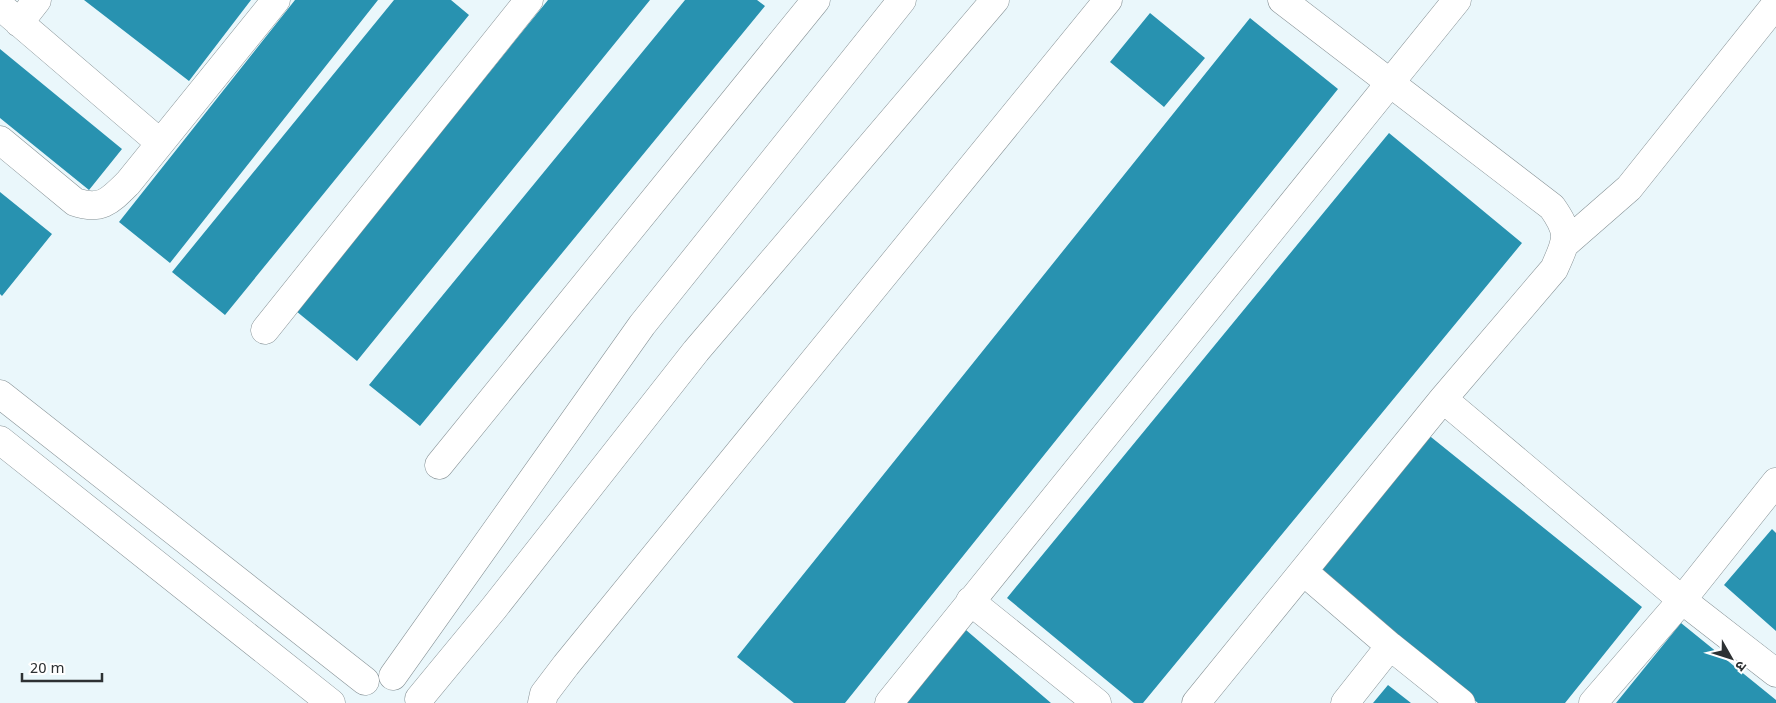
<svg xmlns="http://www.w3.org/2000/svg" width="1776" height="703" font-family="Georgia,'Noto Sans Devanagari',serif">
	<rect width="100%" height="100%" fill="#eaf7fb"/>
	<!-- building -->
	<path fill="#2892b0" d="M84 0H251L189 81Z
		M295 0H378L170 263 119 222Z
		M394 0H451L469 15 225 315 172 272Z
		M548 0H650L357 361 296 311Z
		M685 0H757L765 6 420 426 369 385Z
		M1150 13 1205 58 1164 107 1110 62Z
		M1250 18 1338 89 845 703H794L737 657Z
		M0 49 122 149 89 190 0 118Z
		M1389 133 1522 243 1143 703H1134L1007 598Z
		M0 192 52 234 2 296 0 294Z
		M1426 433 1642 607 1565 703H1478L1315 571Z
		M1772 529 1776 533V631L1724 585Z
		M1681 623 1776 700V703H1616Z
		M966 630 1051 703H903Z
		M1388 685 1411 703H1373Z"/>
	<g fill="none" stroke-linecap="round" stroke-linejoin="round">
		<!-- minor casing -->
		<g stroke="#889397" stroke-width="29">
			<path id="minor" d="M0 6 159 142
				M19 23 37 0
				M0 140 75 202C101 211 110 201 128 183L276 0
				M1566 243 1629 188 1776 4
				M265 330 529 0
				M0 394 365 681
				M1443 399 1682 600 1776 673
				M0 440 331 703
				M439 465 816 0
				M1304 572 1390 646 1461 703
				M970 601 1097 703
				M393 676 642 325 902 0
				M419 699 494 608 696 351 995 0
				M542 703 544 694 566 665 1108 0
				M889 703 1457 0
				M1196 703 1443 399 1554 269C1567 240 1571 234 1552 207L1282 0
				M1345 703 1390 646
				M1593 703 1682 600 1776 482"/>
		</g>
		<!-- minor -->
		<use href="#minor" stroke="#fff" stroke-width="28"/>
	</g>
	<!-- north arrow -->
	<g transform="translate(1731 658) rotate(129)" stroke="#ffffff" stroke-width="4" paint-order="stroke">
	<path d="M0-4L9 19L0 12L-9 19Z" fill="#2d3133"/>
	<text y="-8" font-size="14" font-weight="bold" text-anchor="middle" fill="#2d3133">उ</text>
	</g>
	<!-- scale -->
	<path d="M22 673v8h80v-8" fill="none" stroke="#2d3133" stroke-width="2.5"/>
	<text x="30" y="673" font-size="15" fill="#2d3133" stroke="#ffffff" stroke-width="4" paint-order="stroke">20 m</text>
</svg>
